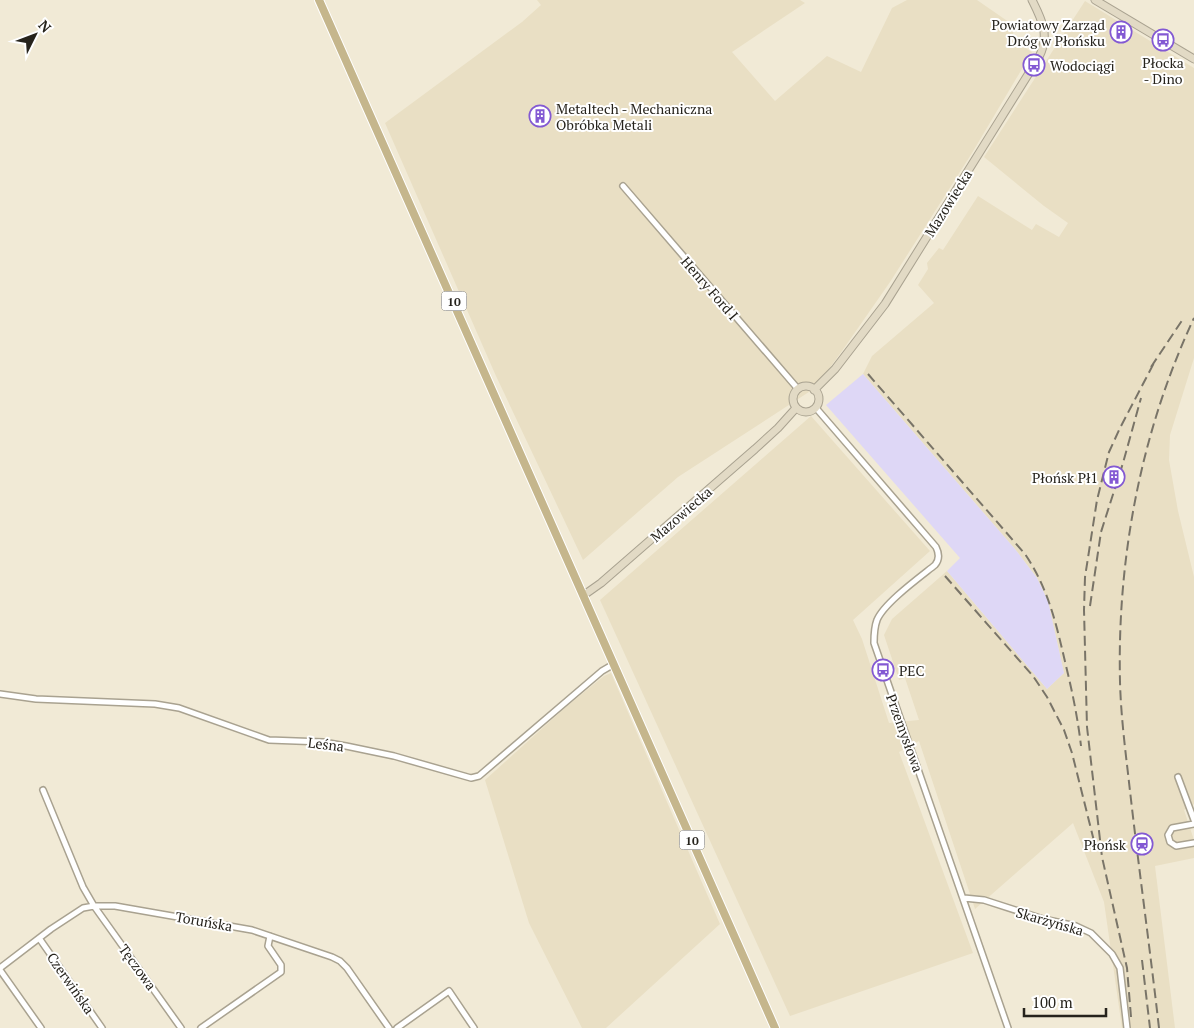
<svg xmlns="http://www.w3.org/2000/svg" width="1194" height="1028" font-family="'PT Serif',serif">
	<rect width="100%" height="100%" fill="#f1ead6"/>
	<!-- built -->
	<path fill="#e9dfc4" d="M537 0H800L805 3 732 52 775 101 827 56 861 72 892 8 907 0H977L1016 27 1010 39 1032 52 972 153 890 282 842 351 815 388 678 477 583 560 496 376 385 123 522 22 541 5Z
		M1085 1 1194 68V358L1170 435 1169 460 1178 511 1194 577V804L1184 810 1194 840V858L1155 866 1175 1028H1122L1104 902 1073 823 975 909 919 741 899 752 973 953 790 1016 600 600 811 416 930 551 853 620 862 639 889 723 919 720 905 678 899 680 884 635 892 619 947 571 1047 689 1064 673 1048 601 1037 578 1015 549 863 374 872 356 934 303 918 285 928 269 927 263 939 248 943 250 978 196 1032 230 1036 224 1059 237 1068 223 1044 206 984 157Z
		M611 673 720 924 606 1028H582L529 923 485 780 567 706 604 676Z"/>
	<!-- green -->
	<path fill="#ded7f6" d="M863 374 1015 549 1037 578 1048 601 1064 673 1047 689 947 571 960 558 826 405Z"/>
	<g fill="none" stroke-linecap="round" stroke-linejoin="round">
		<!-- street casing -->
		<g stroke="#a9a290" stroke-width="8">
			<path id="street" d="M623 186 798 389
				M816 408 936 547C939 553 940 559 935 565 920 577 884 603 877 620 874 628 874 635 874 643L1008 1028
				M0 694 36 699 155 704 179 708 269 740 323 742 346 746 394 756 471 778 479 776 602 671 614 664
				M1178 777 1194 820
				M43 790 83 887 94 906 181 1028
				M1194 824 1172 828 1168 835 1170 842 1176 846 1194 843
				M964 898 984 900 1043 919 1076 926 1091 933 1112 954 1120 968 1127 1028
				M39 938 102 1028
				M0 968 51 929 83 908 94 906H115L252 930 332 957 340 961 347 968 389 1028
				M0 970 41 1028
				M201 1028 281 972V965L268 946 270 936
				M397 1028 449 991 474 1028"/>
		</g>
		<!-- secondary casing -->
		<g stroke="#a9a290" stroke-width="9">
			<path id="secondary" d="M1095 0 1194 59
				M793 399a13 13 0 1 1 26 0a13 13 0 1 1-26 0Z
				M814 390 835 369 885 304 1039 57C1050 35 1042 20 1032 0
				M584 595 601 583 755 449 778 428 796 408"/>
		</g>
		<!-- primary casing -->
		<g stroke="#fff" stroke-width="10">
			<path id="primary" d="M319 0 775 1028"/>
		</g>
		<!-- street -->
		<use href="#street" stroke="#fff" stroke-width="5"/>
		<!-- secondary -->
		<use href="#secondary" stroke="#e2dac5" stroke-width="7"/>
		<!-- primary -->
		<use href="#primary" stroke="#c5b68c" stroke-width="8"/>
		<!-- rail -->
		<path stroke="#797468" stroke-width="2" stroke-dasharray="10 5" stroke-linecap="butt" d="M1151 367 1183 319
			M868 374 1025 554C1050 591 1057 628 1067 670 1073 695 1078 720 1081 746
			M945 576 1033 676 1047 697 1064 730 1072 753 1095 845
			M1090 606 1101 532 1123 463 1141 398
			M1142 960 1150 1028
			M1131 1017 1127 968 1102 857 1087 727 1084 610 1085 577 1097 500 1109 452 1120 428 1155 361
			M1159 1028C1150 949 1139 870 1130 791 1126 755 1121 719 1120 682 1117 558 1141 431 1194 318"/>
	</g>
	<!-- icons -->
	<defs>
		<g id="building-ring" transform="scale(1.125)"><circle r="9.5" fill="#fff" stroke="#8359d3" stroke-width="1.5"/><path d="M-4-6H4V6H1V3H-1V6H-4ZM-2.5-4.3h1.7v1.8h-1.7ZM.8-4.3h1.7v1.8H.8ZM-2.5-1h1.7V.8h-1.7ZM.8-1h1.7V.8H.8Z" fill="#8359d3"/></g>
		<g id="bus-ring" transform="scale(1.125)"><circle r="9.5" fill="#fff" stroke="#8359d3" stroke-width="1.5"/><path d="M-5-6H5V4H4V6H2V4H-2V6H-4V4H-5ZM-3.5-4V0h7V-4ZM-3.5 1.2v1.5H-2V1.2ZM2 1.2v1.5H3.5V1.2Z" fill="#8359d3"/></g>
		<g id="station-ring" transform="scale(1.125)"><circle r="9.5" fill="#fff" stroke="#8359d3" stroke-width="1.5"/><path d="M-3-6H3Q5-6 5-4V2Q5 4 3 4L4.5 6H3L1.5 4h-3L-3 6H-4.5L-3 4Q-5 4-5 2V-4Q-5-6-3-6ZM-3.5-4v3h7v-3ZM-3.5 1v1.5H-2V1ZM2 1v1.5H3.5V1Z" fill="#8359d3"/></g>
	</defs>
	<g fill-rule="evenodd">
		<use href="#building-ring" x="1121" y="32"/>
		<use href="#bus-ring" x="1163" y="40"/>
		<use href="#bus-ring" x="1034" y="65"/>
		<use href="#building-ring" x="540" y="116"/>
		<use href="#building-ring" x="1114" y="477"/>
		<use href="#bus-ring" x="883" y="670"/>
		<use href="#station-ring" x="1142" y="844"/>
	</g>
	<g text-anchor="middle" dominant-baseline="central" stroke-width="4" stroke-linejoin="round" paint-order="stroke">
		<!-- shield labels -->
		<g fill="#fff" stroke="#676560" stroke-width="1">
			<rect x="441.5" y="291.5" width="25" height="19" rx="4"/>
			<rect x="679.5" y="830.5" width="25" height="19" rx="4"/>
		</g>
		<g font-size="12" font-weight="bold" fill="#26231c">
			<text x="454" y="301">10</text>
			<text x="692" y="840">10</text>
		</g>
		<!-- poi labels -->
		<g font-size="14" fill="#26231c" stroke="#fff" text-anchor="end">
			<text x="1105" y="24">Powiatowy Zarząd<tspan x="1105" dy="16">Dróg w Płońsku</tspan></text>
			<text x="1163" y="62" text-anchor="middle">Płocka<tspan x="1163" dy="16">- Dino</tspan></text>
			<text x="1050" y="65" text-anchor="start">Wodociągi</text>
			<text x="556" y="108" text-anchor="start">Metaltech - Mechaniczna<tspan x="556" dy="16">Obróbka Metali</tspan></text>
			<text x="1098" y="477">Płońsk Pł1</text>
			<text x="899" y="670" text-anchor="start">PEC</text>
			<text x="1126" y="844">Płońsk</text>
		</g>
		<!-- street labels -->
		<g font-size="14" fill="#26231c" stroke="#fff">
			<text transform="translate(948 203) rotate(-58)">Mazowiecka</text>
			<text transform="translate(710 288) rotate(49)">Henry Ford I</text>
			<text transform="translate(681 514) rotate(-41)">Mazowiecka</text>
			<text transform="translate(905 733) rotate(70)">Przemysłowa</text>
			<text transform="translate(326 744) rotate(7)">Leśna</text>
			<text transform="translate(204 921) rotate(10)">Toruńska</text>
			<text transform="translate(1050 921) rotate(16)">Skarżyńska</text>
			<text transform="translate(138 967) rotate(54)">Tęczowa</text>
			<text transform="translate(71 983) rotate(55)">Czerwińska</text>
		</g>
	</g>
	<!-- north arrow -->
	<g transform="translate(35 35) rotate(48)" stroke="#ffffff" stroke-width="4" paint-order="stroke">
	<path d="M0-4L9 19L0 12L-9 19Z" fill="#26231c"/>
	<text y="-8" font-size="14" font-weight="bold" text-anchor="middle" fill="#26231c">N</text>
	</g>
	<!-- scale -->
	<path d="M1024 1008v8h82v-8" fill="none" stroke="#26231c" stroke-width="2.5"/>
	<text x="1032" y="1008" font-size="15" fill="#26231c" stroke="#ffffff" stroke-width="4" paint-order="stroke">100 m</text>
</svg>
